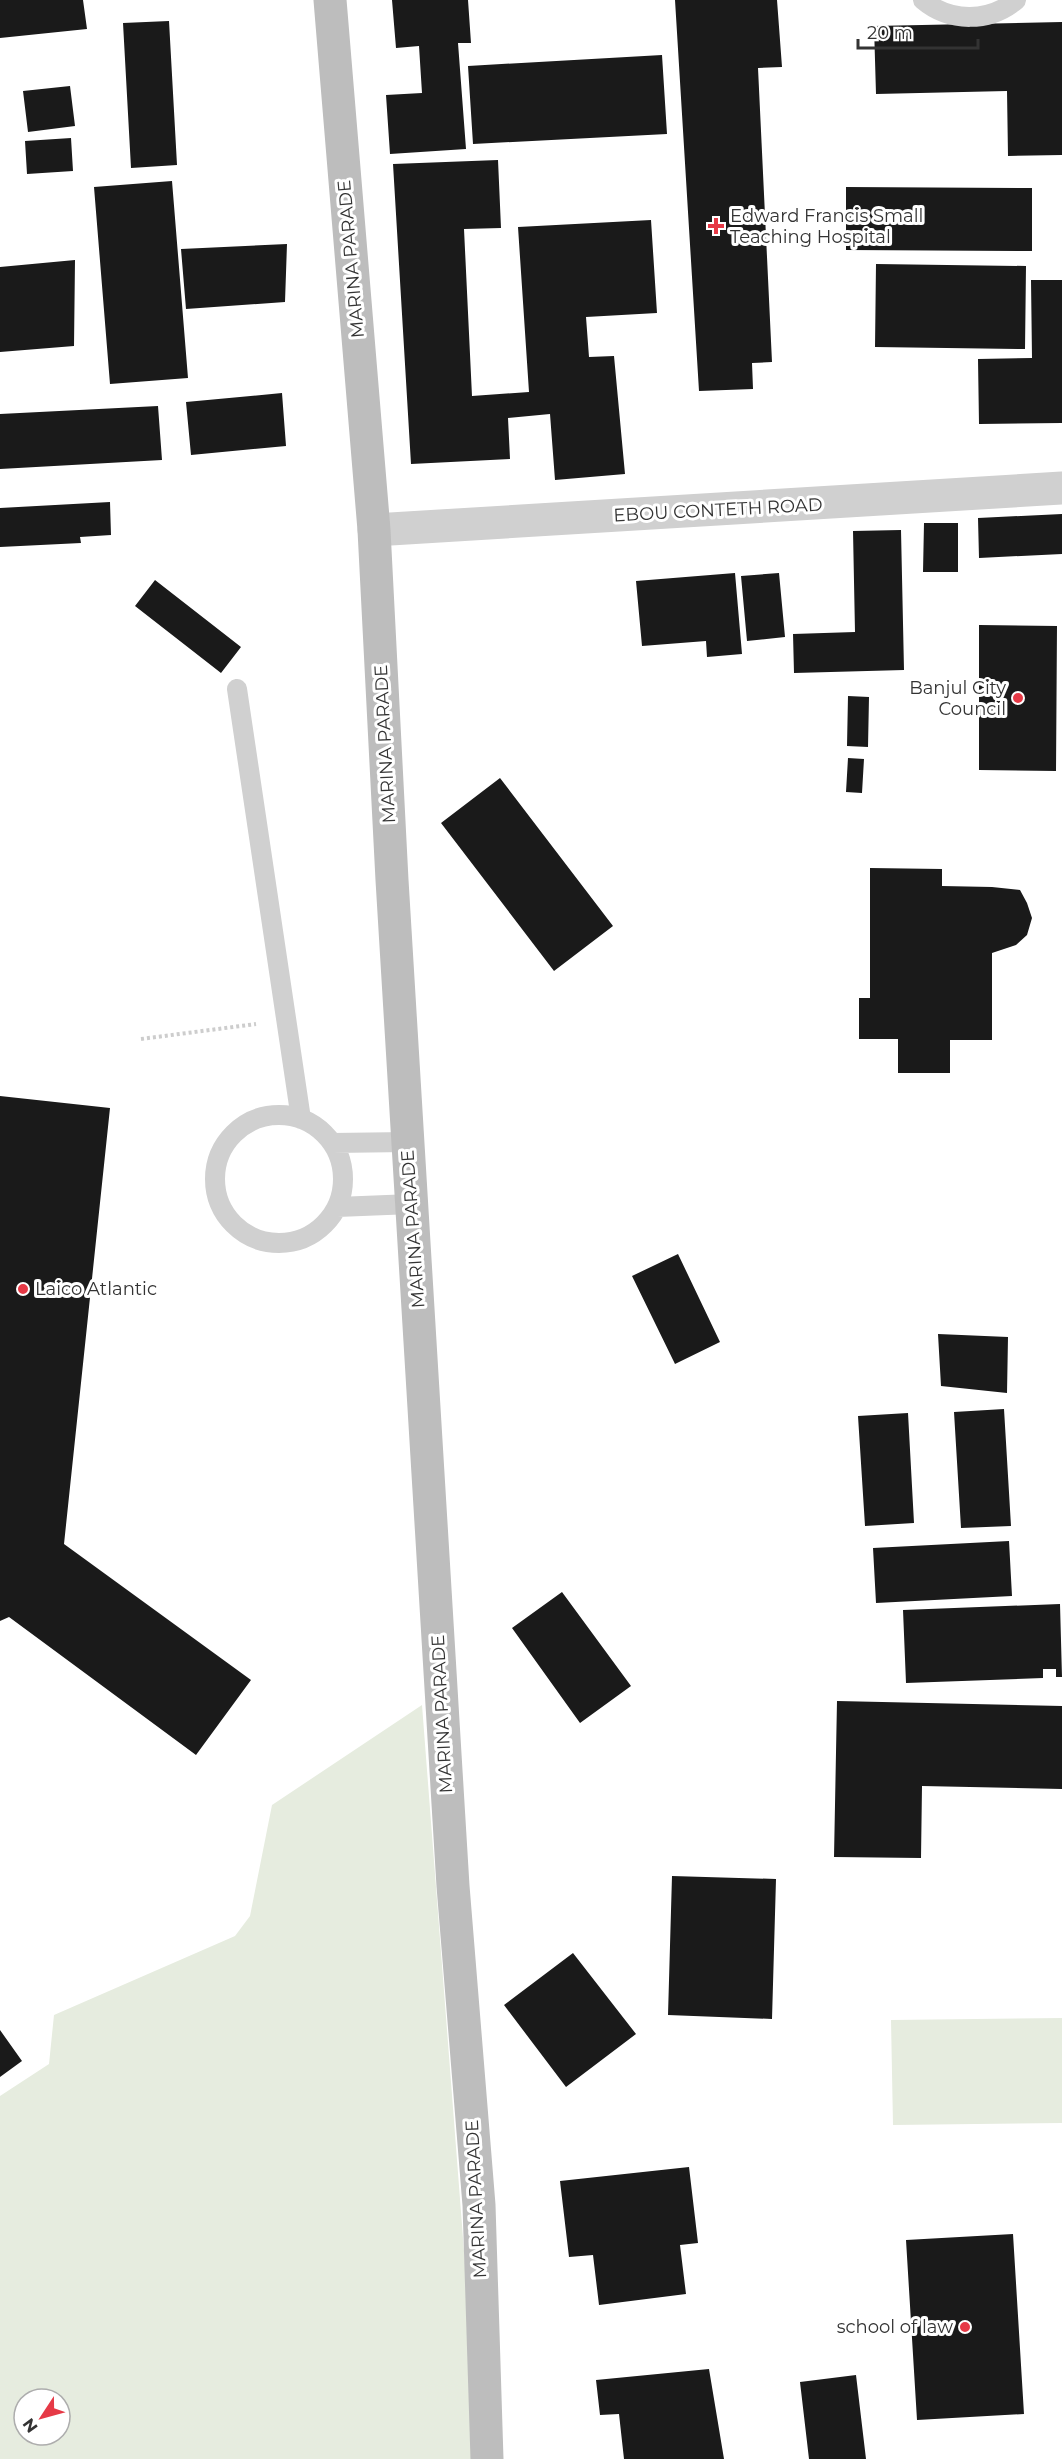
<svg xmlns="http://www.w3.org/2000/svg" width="1062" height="2459" font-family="Montserrat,sans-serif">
	<rect width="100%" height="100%" fill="#fff"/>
	<!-- green -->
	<path fill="#e6ecdf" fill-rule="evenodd" d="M422 1705 480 2459H0V2096L49 2064 54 2015 235 1936 250 1916 272 1805ZM24 2399H60V2435H24Z
		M1062 2018V2123L893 2125 891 2020Z"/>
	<!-- building -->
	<path fill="#1a1a1a" d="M0 0H83L87 29 0 38Z
		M392 0H468L471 43H458L466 149 390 154 386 95 422 93 419 46 396 48Z
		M675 0H777L782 67 758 68 772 362 752 363 753 389 699 391Z
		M169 21 177 165 131 168 123 23Z
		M1062 22V155L1008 156 1007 91 876 94 874 26Z
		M662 55 667 134 473 144 468 66Z
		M70 86 75 126 28 132 23 91Z
		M71 138 73 171 27 174 25 141Z
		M498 160 501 228 464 229 472 396 529 392 518 227 651 220 657 313 586 317 589 357 614 356 625 474 555 480 550 414 508 418 510 459 411 464 393 164Z
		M172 181 188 378 110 384 94 187Z
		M846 187 1032 188V251L846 250Z
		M287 244 285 302 186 309 181 249Z
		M75 260 74 346 0 352V267Z
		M876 264 1026 266 1025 349 875 347Z
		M1031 280H1062V423L979 424 978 359 1032 358Z
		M282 393 286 446 191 455 186 402Z
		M158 406 162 460 0 469V414Z
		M110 502 111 535 80 537 81 543 0 547V508Z
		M1062 514V554L979 558 978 518Z
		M924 523H958V572H923Z
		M901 530 904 670 794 673 793 634 855 632 853 531Z
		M735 573 742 654 707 657 706 641 642 646 636 581Z
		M779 573 785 637 747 641 741 576Z
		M155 580 241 647 221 673 135 606Z
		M979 625 1057 626 1056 771 979 770Z
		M848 696 869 697 868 747 847 746Z
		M848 758 864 759 862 793 846 792Z
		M500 778 613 926 554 971 441 823Z
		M870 868 942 869V886L992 887 1020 890 1027 903 1032 918 1027 935 1016 945 992 953V1040H950V1073H898V1039H859V998H870Z
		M0 1096 110 1108 64 1544 251 1680 196 1755 9 1617 0 1621Z
		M678 1254 720 1342 675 1364 632 1276Z
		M938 1334 1008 1337 1007 1393 941 1386Z
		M1004 1409 1011 1526 961 1528 954 1412Z
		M908 1413 914 1523 865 1526 858 1416Z
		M1009 1541 1012 1596 876 1603 873 1548Z
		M562 1592 631 1686 580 1723 512 1628Z
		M1060 1604 1062 1677H1056V1669H1043V1678L906 1683 903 1610Z
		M837 1701 1062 1706V1789L922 1786 921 1858 834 1857Z
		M672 1876 776 1879 772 2019 668 2015Z
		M573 1953 636 2034 566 2087 504 2005Z
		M0 2030 22 2061 0 2077Z
		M689 2167 698 2243 680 2245 686 2294 599 2305 593 2255 569 2257 560 2181Z
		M1013 2234 1024 2414 917 2420 906 2240Z
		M709 2369 724 2459H624L619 2414 600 2415 596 2380Z
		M856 2375 866 2459H809L800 2382Z"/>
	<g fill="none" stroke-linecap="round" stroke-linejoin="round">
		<!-- path -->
		<path stroke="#cdcdcd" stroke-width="4" stroke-dasharray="3 3" stroke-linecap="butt" d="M141 1039 256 1024"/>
		<!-- lane -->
		<path stroke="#d0d0d0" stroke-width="20" d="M923 0C950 23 990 22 1016 0
			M237 689 301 1119
			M215 1179a64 64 0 1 1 128 0a64 64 0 1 1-128 0Z
			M332 1143 408 1142
			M337 1207 412 1204"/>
		<!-- street -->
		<path stroke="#d0d0d0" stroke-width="33" d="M374 530 1062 488"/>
		<!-- secondary -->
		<path stroke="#bdbdbd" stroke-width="33" d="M330 0 374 530 392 880 453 1886 479 2205 487 2459"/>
	</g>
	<!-- markers -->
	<g fill="#e63946" stroke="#fff" stroke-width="2">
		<path d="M713 217h6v6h6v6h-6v6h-6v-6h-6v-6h6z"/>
		<circle cx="1018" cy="698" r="6"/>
		<circle cx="23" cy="1289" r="6"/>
		<circle cx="965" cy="2327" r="6"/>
	</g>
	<g text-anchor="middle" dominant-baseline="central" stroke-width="6" stroke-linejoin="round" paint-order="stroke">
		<!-- poi labels -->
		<g font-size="18" fill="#333" stroke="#fff" text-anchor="start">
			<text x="730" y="216">Edward Francis Small<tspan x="730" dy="21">Teaching Hospital</tspan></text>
			<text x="1006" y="688" text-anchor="end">Banjul City<tspan x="1006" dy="21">Council</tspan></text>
			<text x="35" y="1289">Laico Atlantic</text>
			<text x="953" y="2327" text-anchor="end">school of law</text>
		</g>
		<!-- street labels -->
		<g font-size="18" fill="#333" stroke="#fff">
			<text transform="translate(351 259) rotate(-95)">MARINA PARADE</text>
			<text transform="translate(718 510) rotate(-3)">EBOU CONTETH ROAD</text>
			<text transform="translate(385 744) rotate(-93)">MARINA PARADE</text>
			<text transform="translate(413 1229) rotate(-94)">MARINA PARADE</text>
			<text transform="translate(442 1714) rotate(-93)">MARINA PARADE</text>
			<text transform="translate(476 2199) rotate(-93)">MARINA PARADE</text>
		</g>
	</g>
	<!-- north arrow -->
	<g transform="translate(42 2417) rotate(234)"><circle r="28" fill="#ffffff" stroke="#adadad" stroke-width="1.5"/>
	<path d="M0-4.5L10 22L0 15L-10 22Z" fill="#e63946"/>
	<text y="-9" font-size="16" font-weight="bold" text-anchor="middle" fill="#333333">N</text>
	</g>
	<!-- scale -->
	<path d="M858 39v9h120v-9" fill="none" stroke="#333333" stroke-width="3"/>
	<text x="867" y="39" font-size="18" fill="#333333" stroke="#ffffff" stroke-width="4.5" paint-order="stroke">20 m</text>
</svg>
